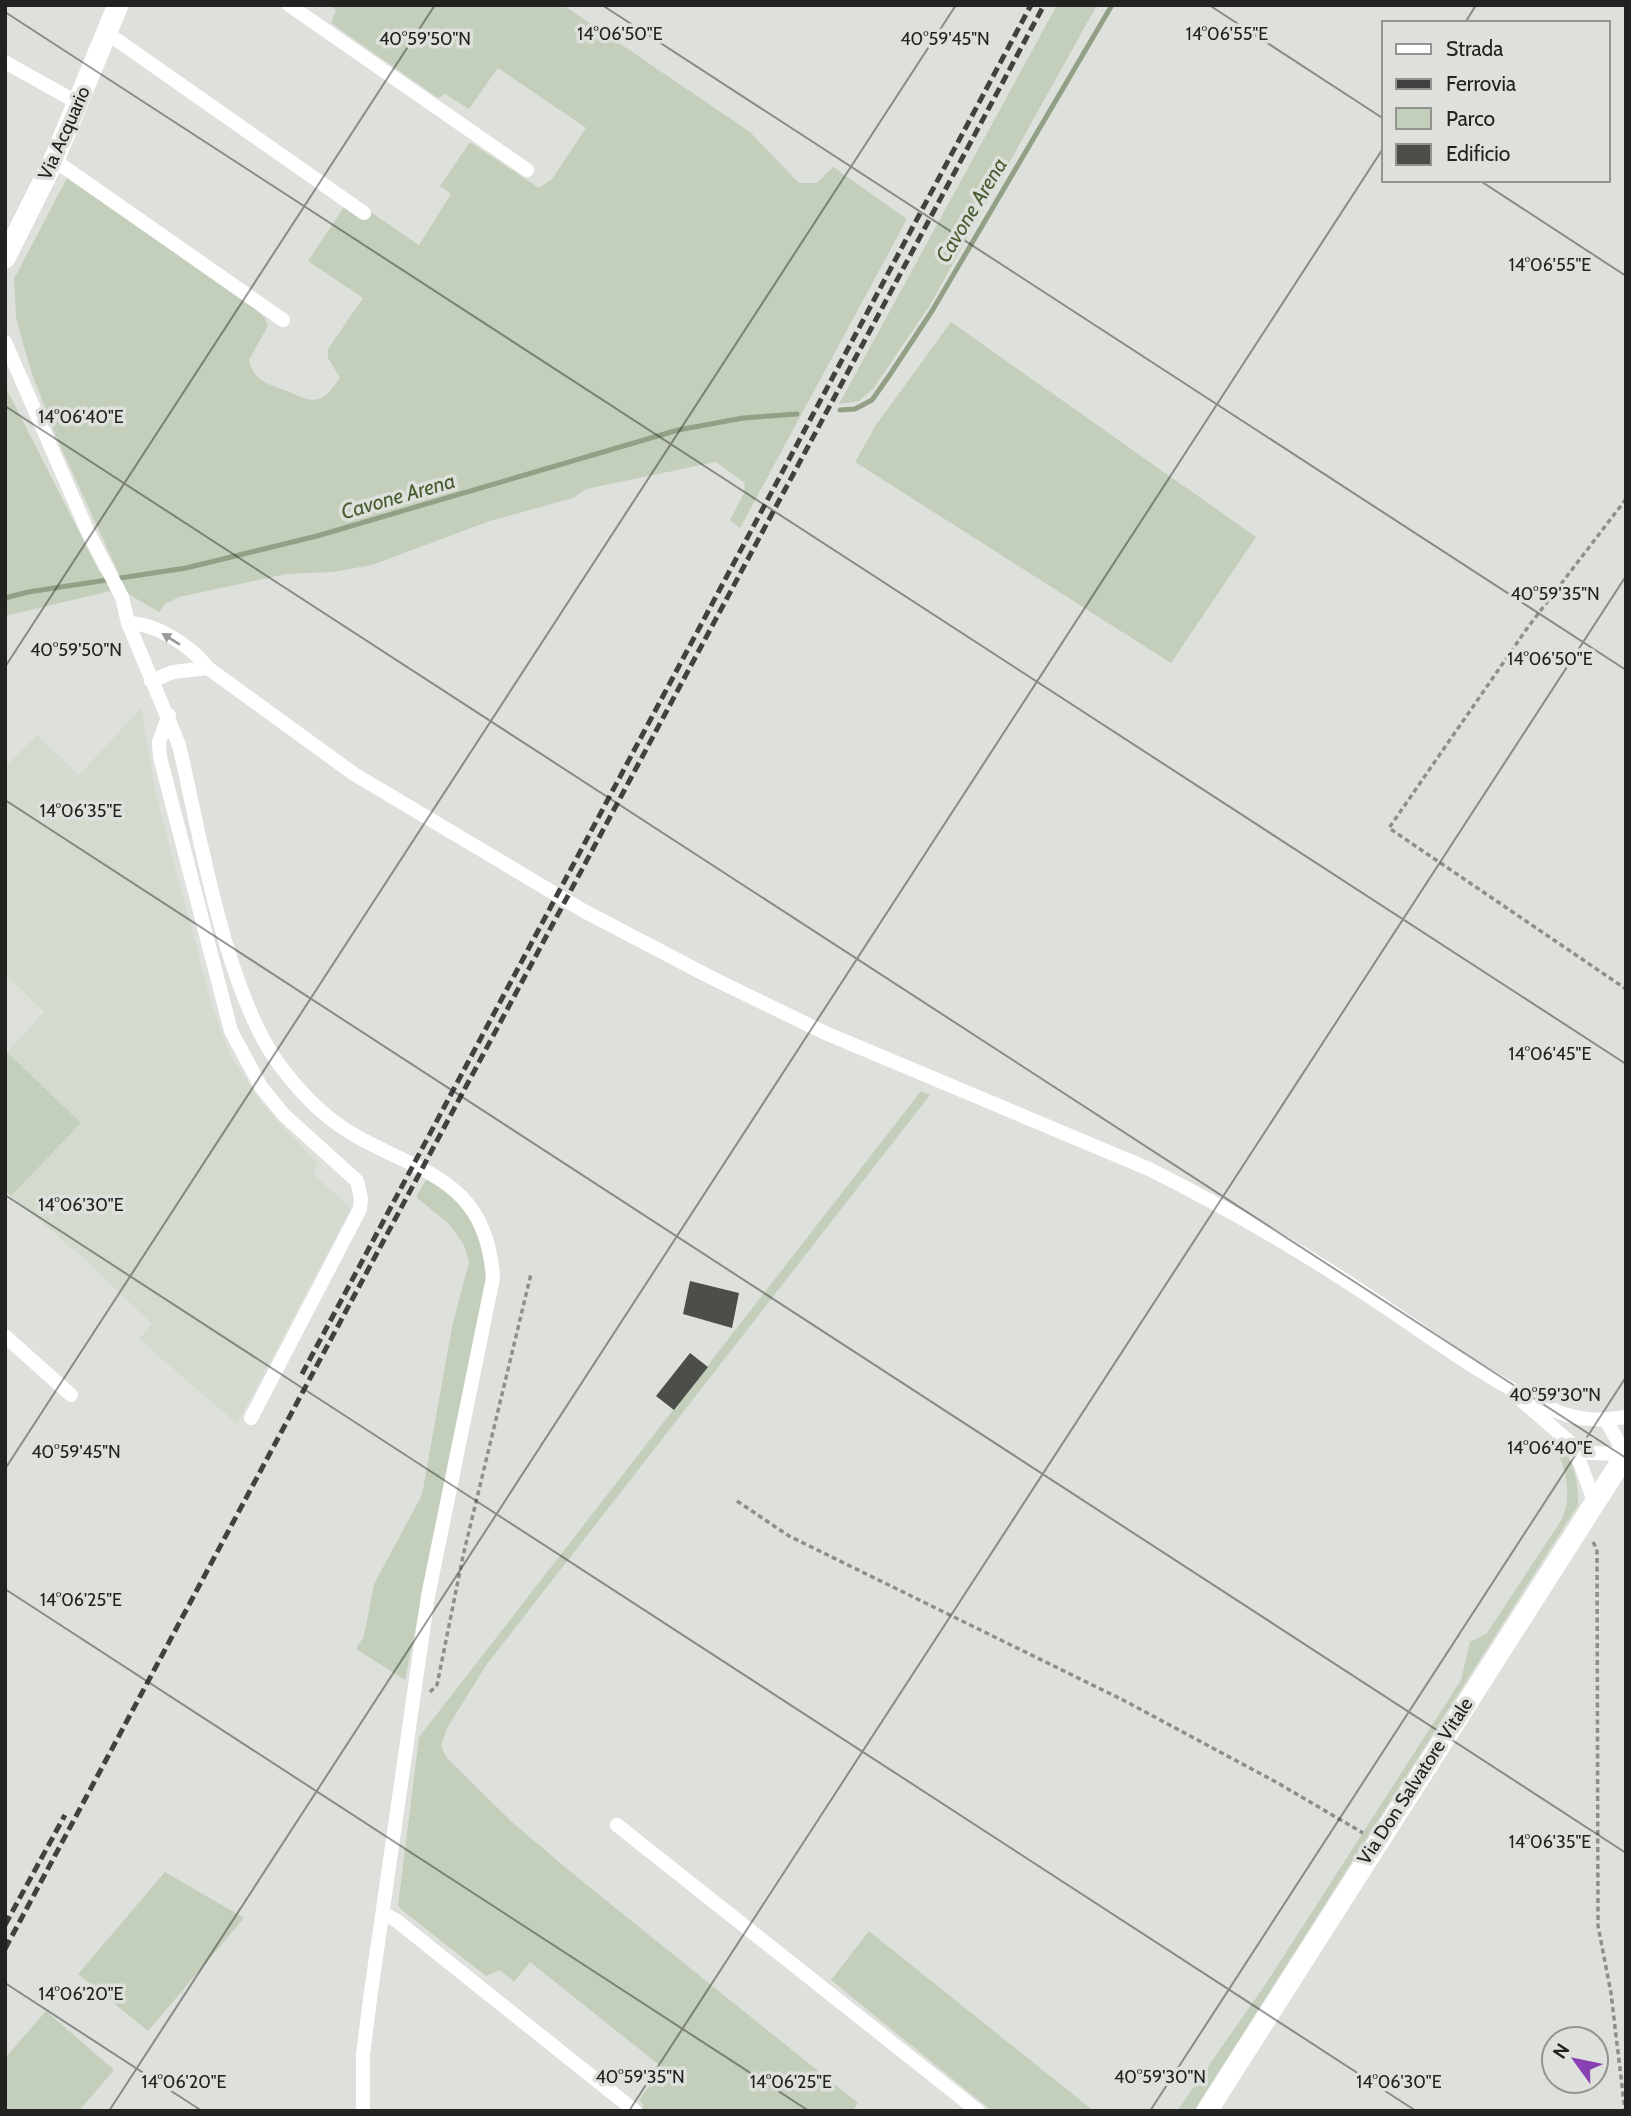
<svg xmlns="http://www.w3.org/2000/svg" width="1631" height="2116" font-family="Cabin,sans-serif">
	<rect width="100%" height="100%" fill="#dee0dc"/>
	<!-- built -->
	<path fill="#d4dace" d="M141 708 157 799 212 1006 231 1057 264 1106 318 1164 313 1174 351 1208 237 1424 139 1339 152 1324 82 1257 11 1196 81 1123 7 1052 44 1012 5 974V767L37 735 79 775Z"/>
	<!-- green -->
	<path fill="#c4cfbb" d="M328 5H563L750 132 799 183H817L833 167 907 219 740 528 730 520 744 493 745 483 716 462 586 489 573 498 490 521 372 565 332 572 286 574 179 597 165 604 159 612 128 594 55 434 31 371 16 318 14 279 67 178 248 303 265 318 268 326 249 360C254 383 271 384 289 392 300 396 310 403 321 398 329 395 335 384 340 378L328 358V349L363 298 308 261 350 198 419 245 451 194 440 186 470 142 539 188 552 179 586 128 498 68 469 109 445 94 438 98 331 23 336 10Z
		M1057 5H1097L930 305 873 389 859 401 839 404Z
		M951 322 1256 537 1171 663 855 462 876 425Z
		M5 386 100 573 106 572 111 591 5 616Z
		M7 1052 81 1123 11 1196 5 1190Z
		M921 1091 930 1095 487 1664 447 1728 441 1746 447 1758 512 1822 572 1873 858 2103 852 2111H640L644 2105 639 2100 663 2068 530 1962 514 1982 500 1970 486 1976 402 1910 398 1905 419 1737Z
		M429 1175C467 1199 483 1237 486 1281L405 1680 356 1649 364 1636 374 1584 422 1495 452 1327 469 1262 464 1245 449 1224 416 1197Z
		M1555 1445C1575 1456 1579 1485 1578 1505L1194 2111H1177L1265 1985 1461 1680 1470 1642 1487 1633 1562 1519C1573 1494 1565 1469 1555 1445Z
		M165 1872 244 1918 148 2031 78 1974Z
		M869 1931 1094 2111H992L831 1980Z
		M46 2011 114 2070 79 2111H6L5 2058Z"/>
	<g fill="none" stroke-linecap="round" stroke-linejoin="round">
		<!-- stream -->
		<path stroke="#92a186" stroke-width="5" d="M840 410 855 409 872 400 889 376 932 311 1112 5
			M5 598 28 592 186 568 317 536 678 430 743 418 797 414"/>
	</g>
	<!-- building -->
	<path fill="#4b4e49" d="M690 1281 739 1293 732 1328 683 1314Z
		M690 1353 708 1367 674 1410 656 1396Z"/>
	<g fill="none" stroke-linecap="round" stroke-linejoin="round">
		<!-- path -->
		<path stroke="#8d8f8c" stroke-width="3.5" stroke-dasharray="5 3.5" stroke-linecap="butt" d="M1626 499 1528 627 1389 828 1626 989
			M737 1501 789 1536 1123 1700 1276 1782 1363 1833
			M1593 1542 1597 1549 1598 1926 1611 1993 1625 2111
			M430 1692 437 1685 463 1556 531 1274"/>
		<!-- street -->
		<path stroke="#fff" stroke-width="14" d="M289 5 527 170
			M107 33 364 213
			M5 62 78 103
			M54 160 283 320
			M5 342 88 532 122 597 128 623 179 745C200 835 225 989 278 1063 290 1079 306 1098 321 1111 390 1173 486 1160 493 1278L428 1596 370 1999 363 2055V2111
			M128 623C156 623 191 646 208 668L354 774 584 911 712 978 823 1032 1149 1169C1223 1206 1295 1247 1364 1293 1426 1333 1486 1381 1554 1410 1579 1421 1599 1421 1626 1417
			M151 681 173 672 208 668
			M169 715 159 742 160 757 231 1031 261 1087 284 1115 357 1181 361 1199 360 1209 251 1418
			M5 1336 71 1395
			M1519 1398 1574 1446 1594 1501
			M1606 1420 1625 1454
			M1574 1446 1590 1453 1625 1454
			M617 1825 978 2111
			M383 1913 397 1921 635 2111"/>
		<!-- secondary -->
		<path stroke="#fff" stroke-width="21" d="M5 258 54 160 118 5
			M1207 2111 1626 1454"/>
		<!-- rail -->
		<path stroke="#414240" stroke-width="5" stroke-dasharray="10 5" stroke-linecap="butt" d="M302 1374 1031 5
			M5 1925 65 1815
			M5 1949 1044 5"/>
	</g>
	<!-- one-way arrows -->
	<defs><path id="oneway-solid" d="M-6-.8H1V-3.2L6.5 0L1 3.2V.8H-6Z" transform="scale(1.75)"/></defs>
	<use fill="#9c9c9b" href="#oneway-solid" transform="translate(171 639) rotate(-148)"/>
	<!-- ticks -->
	<path fill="none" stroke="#222321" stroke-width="2" stroke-opacity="0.45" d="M602 5 1626 670M1209 5 1384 119M5 12 1626 1064M1465 23 1476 5M1479 180 1626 276M5 406 1626 1458M5 667 435 5M5 800 1626 1853M5 1195 1416 2111M5 1469 956 5M5 1589 809 2111M5 1983 202 2111M109 2111 1384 147M629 2111 1626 576M1150 2111 1626 1377"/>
	<g text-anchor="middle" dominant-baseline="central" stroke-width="7" stroke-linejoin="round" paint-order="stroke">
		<!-- street labels -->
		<g font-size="19" fill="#222321" stroke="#dee0dc">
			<text transform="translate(64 133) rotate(-66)">Via Acquario</text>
			<text transform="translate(1415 1781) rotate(-57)">Via Don Salvatore Vitale</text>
		</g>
		<!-- water labels -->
		<g font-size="21" font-style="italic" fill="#485e32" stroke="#dee0dc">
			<text transform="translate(971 210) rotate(-59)">Cavone Arena</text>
			<text transform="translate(398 496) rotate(-16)">Cavone Arena</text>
		</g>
	</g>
	<g font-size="18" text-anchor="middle" fill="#222321" stroke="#dee0dc" stroke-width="7" stroke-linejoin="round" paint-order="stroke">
		<text x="620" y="40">14°06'50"E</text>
		<text x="1227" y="40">14°06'55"E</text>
		<text x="425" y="45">40°59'50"N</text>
		<text x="945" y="45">40°59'45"N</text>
		<text x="1550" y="271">14°06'55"E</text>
		<text x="81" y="423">14°06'40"E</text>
		<text x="1555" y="600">40°59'35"N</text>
		<text x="76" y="656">40°59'50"N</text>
		<text x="1550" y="665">14°06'50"E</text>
		<text x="81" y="817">14°06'35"E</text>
		<text x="1550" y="1060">14°06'45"E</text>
		<text x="81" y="1211">14°06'30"E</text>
		<text x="1555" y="1401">40°59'30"N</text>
		<text x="1550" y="1454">14°06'40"E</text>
		<text x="76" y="1458">40°59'45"N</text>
		<text x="81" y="1606">14°06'25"E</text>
		<text x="1550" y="1848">14°06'35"E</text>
		<text x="81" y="2000">14°06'20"E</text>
		<text x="640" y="2083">40°59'35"N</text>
		<text x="1160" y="2083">40°59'30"N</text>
		<text x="184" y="2088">14°06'20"E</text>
		<text x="791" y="2088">14°06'25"E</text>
		<text x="1399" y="2088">14°06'30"E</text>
	</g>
	<!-- border -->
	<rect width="1631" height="2116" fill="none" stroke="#222321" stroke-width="14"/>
	<!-- legend -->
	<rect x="1382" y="21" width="228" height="161" fill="#dee0dc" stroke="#939491" stroke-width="2"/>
	<rect x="1396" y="44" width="35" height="10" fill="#ffffff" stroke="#939491" stroke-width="2"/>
	<text x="1446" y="56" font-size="21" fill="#222321">Strada</text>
	<rect x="1396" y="79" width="35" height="10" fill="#414240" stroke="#939491" stroke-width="2"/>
	<text x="1446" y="91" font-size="21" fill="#222321">Ferrovia</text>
	<rect x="1396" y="108" width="35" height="21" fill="#c4cfbb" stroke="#939491" stroke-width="2"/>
	<text x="1446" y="126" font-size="21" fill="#222321">Parco</text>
	<rect x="1396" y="144" width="35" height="21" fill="#4b4e49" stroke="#939491" stroke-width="2"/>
	<text x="1446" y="161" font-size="21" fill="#222321">Edificio</text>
	<!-- north arrow -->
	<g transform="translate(1575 2060) rotate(303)"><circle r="33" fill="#dee0dc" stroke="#939491" stroke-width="2"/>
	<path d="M0-5L12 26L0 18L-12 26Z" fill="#8840b3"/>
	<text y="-10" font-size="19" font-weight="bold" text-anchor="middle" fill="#222321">N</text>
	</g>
</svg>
